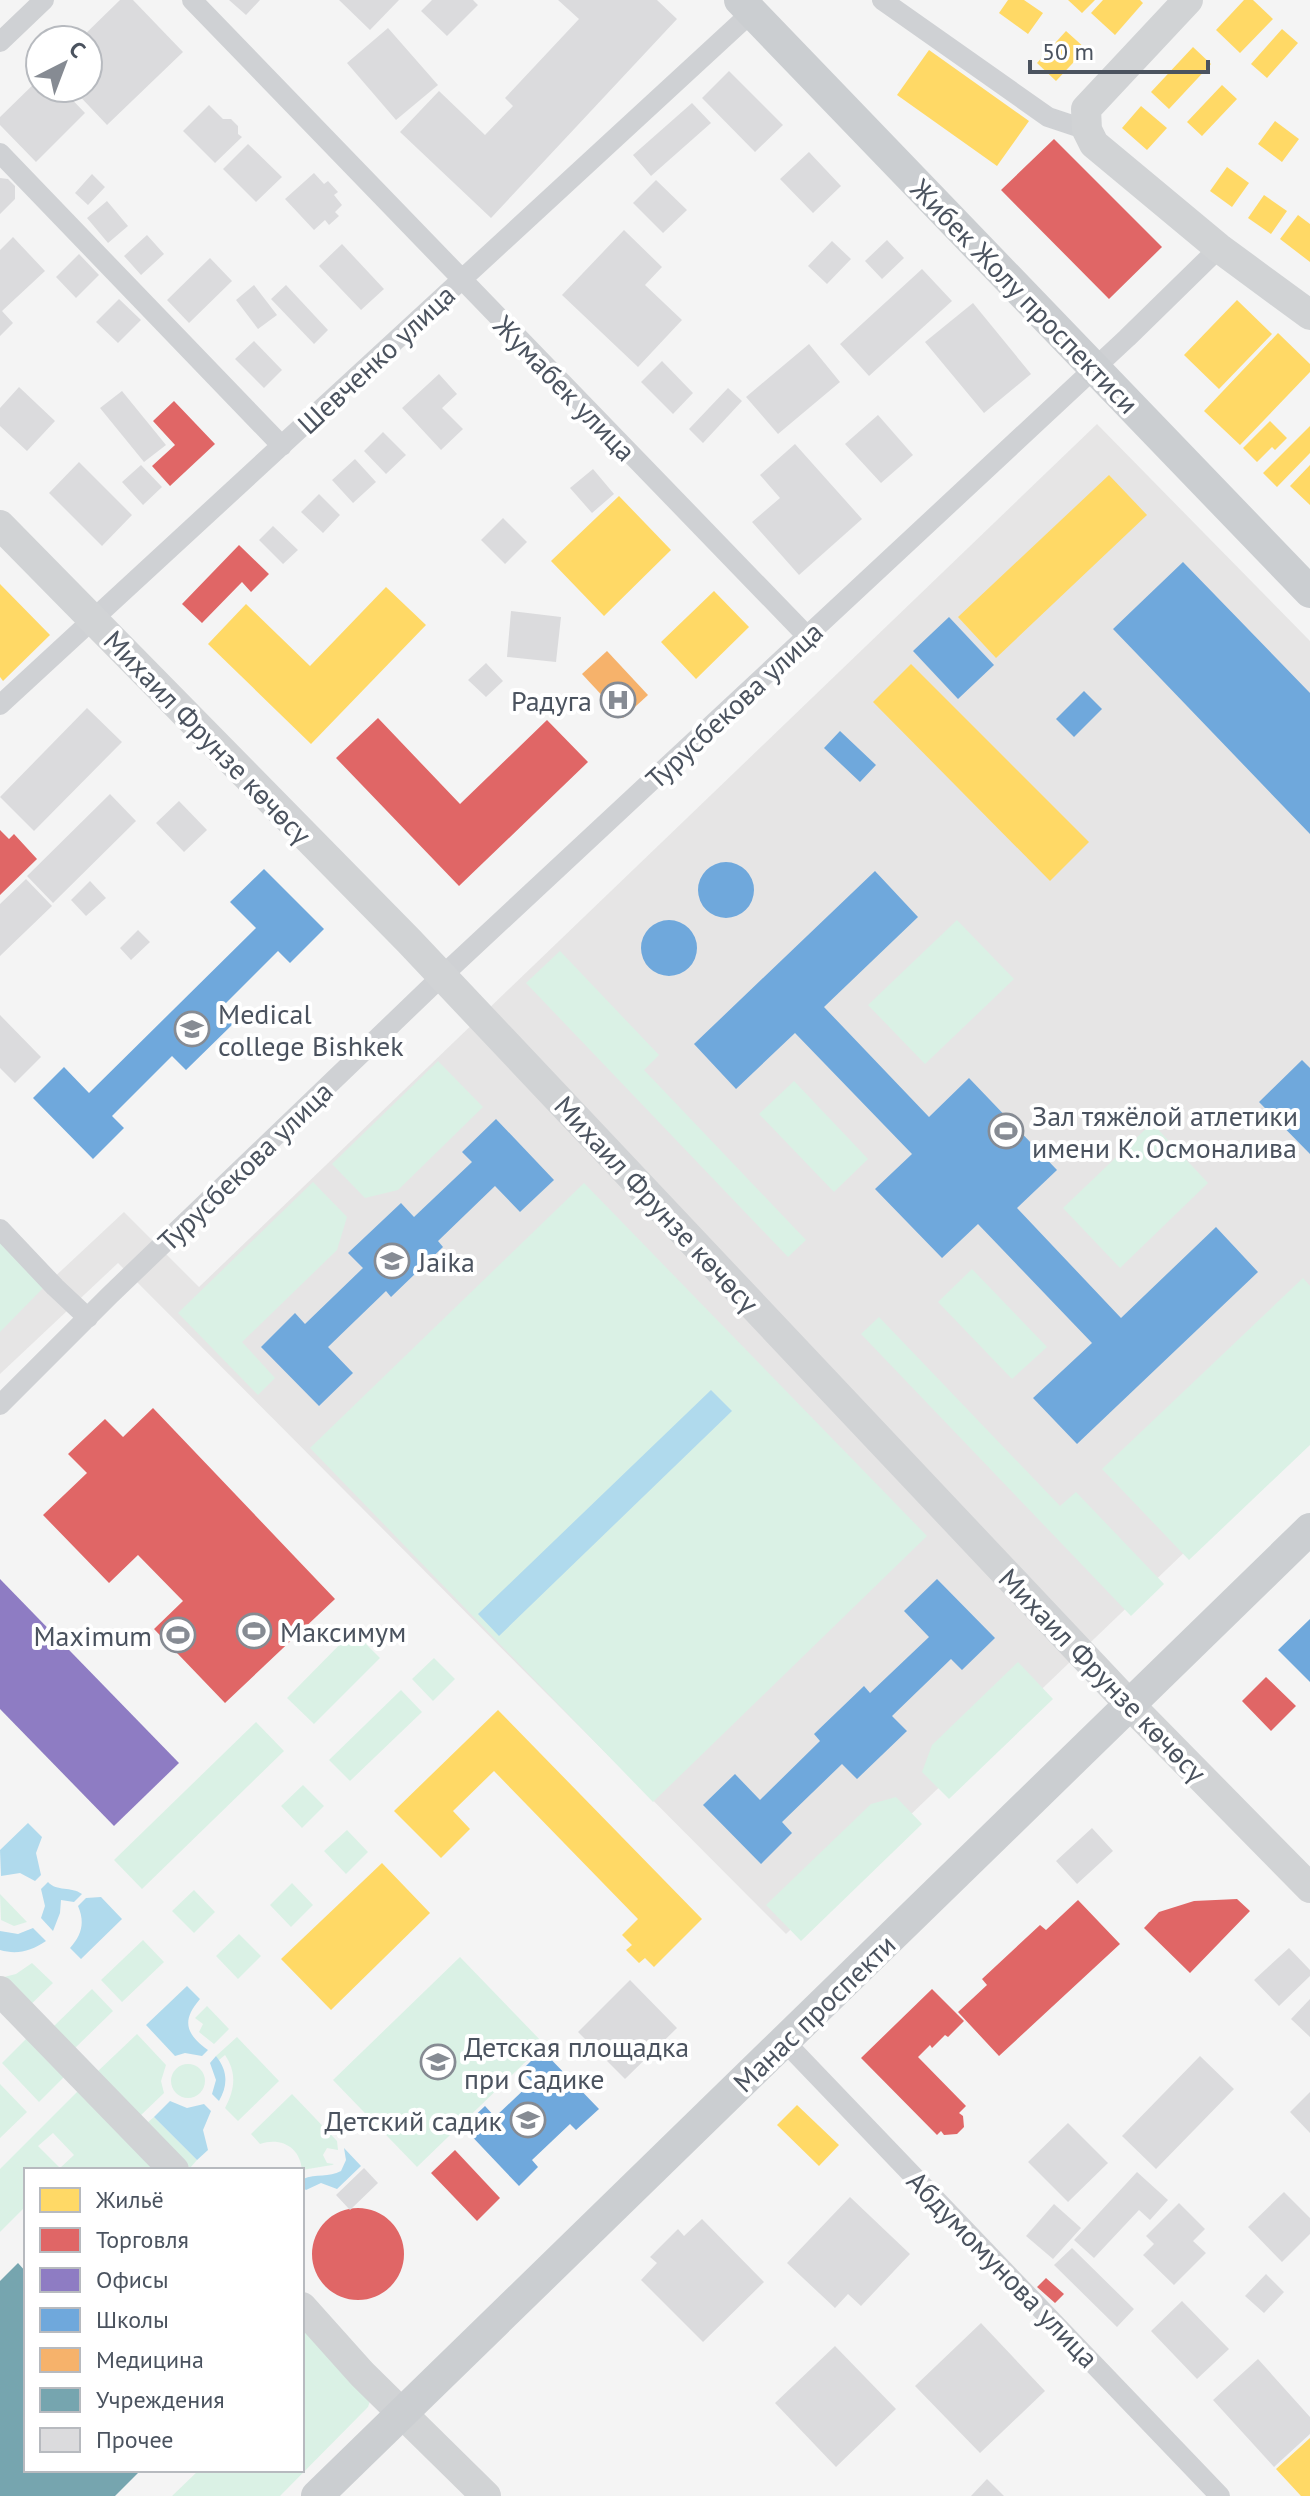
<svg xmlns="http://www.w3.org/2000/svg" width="1310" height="2496" font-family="'PT Sans',sans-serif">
	<rect width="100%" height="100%" fill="#f4f4f4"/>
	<!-- education -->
	<path fill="#e6e5e5" d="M1097 424 1310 641V1432L786 1934 118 1263 0 1374V1232L48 1283 124 1212 199 1287Z"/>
	<!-- green -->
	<path fill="#daf1e5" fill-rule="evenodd" d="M957 920 1014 979 925 1064 868 1005Z
		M560 951 659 1055 644 1070 806 1240 788 1257 526 983Z
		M438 1061 483 1107 398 1190 365 1198 332 1164Z
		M794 1081 868 1159 834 1192 759 1114Z
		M1152 1123 1208 1183 1120 1268 1063 1208Z
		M313 1182 347 1217 337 1250 242 1342 275 1378 258 1395 178 1313Z
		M584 1183 927 1536 653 1802 310 1448Z
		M0 1232 48 1283 0 1332Z
		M972 1269 1047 1347 1012 1379 938 1302Z
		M1303 1278 1310 1286V1445L1189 1560 1102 1469Z
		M879 1317 1060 1506 1076 1492 1164 1584 1131 1616 861 1334Z
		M353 1631 380 1658 314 1724 287 1698Z
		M434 1658 455 1679 433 1701 412 1679Z
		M1018 1662 1053 1699 949 1799 922 1772 932 1745Z
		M401 1690 422 1712 350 1781 329 1760Z
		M256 1722 284 1751 142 1889 114 1860Z
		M303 1785 324 1806 302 1828 281 1806Z
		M896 1797 922 1824 801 1941 766 1905 871 1804Z
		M347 1830 368 1852 346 1874 324 1851Z
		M292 1883 313 1905 291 1927 270 1905Z
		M194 1890 215 1912 194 1933 172 1911Z
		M0 1894 27 1922 14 1926 1 1920Z
		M239 1934 261 1956 238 1979 216 1956Z
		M143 1940 164 1962 122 2002 101 1980Z
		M460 1957 544 2044 417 2167 333 2080Z
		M32 1963 53 1983 23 2012 0 1978 16 1974Z
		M92 1989 113 2011 74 2049 53 2027Z
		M207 2006 229 2029 214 2044 199 2032 203 2024 195 2018Z
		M137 2034 166 2065 161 2081 164 2093 140 2116 97 2072Z
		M237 2037 279 2081 238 2121 225 2108C235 2089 237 2073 225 2055L219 2060 216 2056Z
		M27 2038 64 2077 39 2102 2 2063Z
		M171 2081a17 17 0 1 1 34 0a17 17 0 1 1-34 0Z
		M0 2084 27 2112 0 2138Z
		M78 2091 154 2170H26V2206L0 2232V2169ZM53 2133 74 2155 60 2168 38 2146Z
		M292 2094 337 2141 338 2150 327 2148 323 2155 327 2163 334 2164 332 2165 302 2170C300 2147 281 2137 260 2144L251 2134Z
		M154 2117 197 2160 190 2168 147 2123Z
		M302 2322 371 2398 368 2407 280 2496H172L199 2470H302Z"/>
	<!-- water -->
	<path fill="#b0daed" d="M711 1390 732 1411 499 1636 478 1614Z
		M28 1823 42 1837 36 1853 41 1875 35 1881 20 1873 1 1876 0 1850Z
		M48 1882C57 1892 71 1886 82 1894L74 1902 61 1900 60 1913 53 1931 41 1918 45 1906 41 1889Z
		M101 1897 122 1919 81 1959 70 1948C82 1935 85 1922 78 1906L86 1898Z
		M33 1928 46 1941C31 1951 17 1955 0 1950V1931L18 1934Z
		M187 1986 200 1999C181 2021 186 2034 208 2050L202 2056 185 2053 175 2056 146 2025Z
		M216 2056C228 2071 228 2085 219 2101L212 2094 216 2080 210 2063Z
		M170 2101 187 2108 204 2104 211 2111 203 2130 208 2150 197 2160 154 2117Z
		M344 2148 361 2166 337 2189 321 2183 306 2190 302 2187 303 2179C316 2173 329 2178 341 2171L346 2160Z"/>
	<!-- homes -->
	<path fill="#ffd966" d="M1008 0H1024L1043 13 1028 34 999 13Z
		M1068 0H1095L1082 13Z
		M1103 0H1140L1143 3 1115 35 1091 13Z
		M1244 0H1253L1273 19 1240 53 1216 30Z
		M1282 29 1298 43 1267 78 1251 64Z
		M1066 31 1086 49 1056 81 1037 63Z
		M1193 47 1211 64 1169 109 1151 92Z
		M929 50 1029 121 997 166 897 95Z
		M1222 85 1237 99 1202 136 1187 122Z
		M1141 106 1167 128 1147 150 1122 128Z
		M1275 121 1299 139 1282 162 1258 144Z
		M1227 167 1249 183 1232 207 1210 191Z
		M1264 195 1287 211 1271 234 1248 218Z
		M1298 215 1310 224V262L1280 239Z
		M1237 300 1272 334 1219 389 1184 355Z
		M1278 333 1310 364V372L1240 445 1204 411Z
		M1270 421 1287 438 1275 450 1272 447 1257 462 1243 448Z
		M1310 426V453L1277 487 1263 473Z
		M1310 465V505L1290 486Z
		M1109 475 1147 515 996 658 958 617Z
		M619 496 671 550 604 616 551 561Z
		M0 584 50 635 3 681 0 677Z
		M386 587 426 625 311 744 208 644 246 604 310 666Z
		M714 591 749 627 696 679 661 642Z
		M911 664 1089 842 1050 881 873 702Z
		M498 1710 702 1919 654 1967 645 1958 639 1963 626 1950 632 1945 622 1935 638 1919 494 1771 453 1811 470 1829 441 1858 394 1811Z
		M382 1863 430 1913 331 2010 281 1959Z
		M797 2105 839 2145 819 2166 777 2125Z
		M1310 2438V2496H1301L1276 2469Z"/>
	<!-- shops -->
	<path fill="#e06666" d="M1054 139 1162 247 1109 299 1001 190Z
		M174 401 215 444 170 486 152 466 175 445 153 421Z
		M239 545 269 574 251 592 242 582 202 623 182 604Z
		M378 718 460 804 547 720 588 762 459 886 336 758Z
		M0 830 9 839 14 834 37 859 0 895Z
		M153 1408 335 1599 225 1703 154 1629 183 1601 138 1555 109 1583 43 1515 87 1473 68 1454 105 1419 123 1437Z
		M1266 1677 1296 1706 1271 1731 1242 1701Z
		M1237 1899 1250 1911 1190 1973 1144 1928 1159 1912 1194 1901Z
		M1078 1900 1120 1944 999 2056 958 2012 987 1985 982 1979 1040 1925 1046 1930Z
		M932 1989 964 2021 948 2037 945 2035 932 2048 930 2045 918 2057 966 2106 959 2113 963 2116 964 2127 957 2134 944 2135 941 2131 937 2135 861 2058Z
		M455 2150 500 2198 477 2221 431 2173Z
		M312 2254a46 46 0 1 1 92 0a46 46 0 1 1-92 0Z
		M1046 2278 1064 2294 1055 2303 1037 2287Z"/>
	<!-- offices -->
	<path fill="#8e7cc3" d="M0 1579 179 1763 114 1826 0 1709Z"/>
	<!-- schools -->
	<path fill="#6fa8dc" d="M1183 562 1310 693V834L1113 629Z
		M949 617 994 665 958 699 913 651Z
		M1084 691 1102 709 1074 737 1056 719Z
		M840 731 876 765 860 782 824 748Z
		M698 890a28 28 0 1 1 56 0a28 28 0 1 1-56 0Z
		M264 869 324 929 290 963 278 951 221 1008 235 1022 186 1070 172 1056 112 1116 124 1128 93 1159 33 1098 64 1067 89 1093 256 928 230 902Z
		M875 871 918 917 824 1007 929 1117 969 1078 1057 1170 1017 1208 1121 1318 1216 1227 1258 1272 1077 1444 1033 1398 1092 1343 978 1224 942 1258 908 1223 875 1189 912 1154 795 1033 736 1089 694 1044Z
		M641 948a28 28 0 1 1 56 0a28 28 0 1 1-56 0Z
		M1302 1060 1310 1068V1154L1259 1102Z
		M496 1119 554 1180 520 1212 495 1186 438 1241 443 1247 391 1297 386 1291 328 1347 353 1373 319 1406 261 1347 295 1313 305 1324 363 1268 348 1253 401 1203 414 1217 472 1162 462 1152Z
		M937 1579 995 1638 962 1670 951 1659 892 1716 907 1731 857 1779 842 1764 782 1822 792 1833 761 1864 703 1805 735 1774 760 1800 820 1741 814 1734 864 1686 870 1693 929 1637 904 1611Z
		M1310 1619V1682L1278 1650Z
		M542 2050 599 2109 576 2130 570 2124 532 2160 538 2167 519 2186 463 2127 485 2106 495 2117 532 2082 521 2071Z"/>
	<!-- health -->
	<path fill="#f6b26b" d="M607 651 648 695 623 718 582 674Z"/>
	<!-- public -->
	<path fill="#76a5af" d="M18 2263 26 2272V2470H141L115 2496H0V2281Z"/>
	<!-- building -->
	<path fill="#dbdbdd" d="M120 0H133L183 52 107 125 72 88H88V40H79Z
		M229 0H260L246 15Z
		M339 0H399L370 30Z
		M432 0H473L478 5 447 36 421 11Z
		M558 0H657L677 19 491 218 400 132 439 91 485 135 513 106 505 98 579 19Z
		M388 28 438 85 396 120 347 63Z
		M729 71 783 125 755 152 702 98Z
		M40 78V88H61L85 113 36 162 0 125V117Z
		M692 103 711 123 651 176 633 155Z
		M209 105 223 119H231L238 126V134L242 137 215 163 183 131Z
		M248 144 282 177 256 202 223 169Z
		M809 152 841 186 813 213 780 179Z
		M314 173 324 184 328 181 338 192 334 195 342 205 335 212 339 216 329 225 325 220 314 230 285 199Z
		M92 174 105 187 88 205 75 193Z
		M0 178 8 179 15 186V199L0 214Z
		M656 180 687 210 663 233 633 203Z
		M107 201 128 226 108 243 87 218Z
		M624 230 662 267 645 285 682 320 638 367 562 295Z
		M147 235 164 254 141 275 124 256Z
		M13 237 45 271 2 311 13 323 0 336V250Z
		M887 240 904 258 882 279 865 261Z
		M832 241 851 259 827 284 808 266Z
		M342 244 384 289 361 310 319 266Z
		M79 254 99 275 76 298 56 277Z
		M210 258 232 281 189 323 167 300Z
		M922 269 952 301 869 376 840 344Z
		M254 285 277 315 258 329 236 300Z
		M286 285 328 330 314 344 271 299Z
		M119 299 141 320 118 343 96 322Z
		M973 303 1031 374 984 413 925 342Z
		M254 341 282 370 264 388 235 359Z
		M809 344 840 382 778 434 746 397Z
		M662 361 693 393 673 414 641 382Z
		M439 374 457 394 442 408 463 429 441 450 402 408Z
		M19 387 55 421 27 451 0 426V408Z
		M728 388 742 401 703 443 689 429Z
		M122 391 166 445 144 462 100 408Z
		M878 415 913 455 881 483 845 444Z
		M383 432 406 455 386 474 364 451Z
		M795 444 862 519 799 575 752 522 780 498 760 475Z
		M355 459 376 482 353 503 332 480Z
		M79 462 132 515 102 546 49 493Z
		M141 465 162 487 143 505 122 482Z
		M593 469 614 494 592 513 570 488Z
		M319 494 340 515 323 533 301 512Z
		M503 518 527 542 505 564 481 540Z
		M273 526 298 550 283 564 259 540Z
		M511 611 561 617 556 662 507 657Z
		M486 663 503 681 486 697 468 680Z
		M87 708 122 742 34 831 0 797Z
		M110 794 136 821 53 903 27 876Z
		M179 801 207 830 184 852 156 823Z
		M26 879 52 906 0 956V904Z
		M90 881 106 898 86 916 71 900Z
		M138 930 150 942 131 960 120 948Z
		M0 1015 41 1057 15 1083 0 1068Z
		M1092 1828 1113 1851 1077 1884 1056 1861Z
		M1289 1948 1310 1970V1976L1279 2006 1254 1980Z
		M630 1980 677 2028 625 2079 578 2032Z
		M1310 1999V2037L1291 2019Z
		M1200 2056 1234 2089 1156 2169 1122 2136Z
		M1310 2092V2133L1290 2112Z
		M1068 2123 1108 2163 1068 2202 1028 2162Z
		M364 2168 378 2183 350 2210 336 2195Z
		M1137 2172 1168 2200 1150 2220 1139 2210 1094 2258 1074 2240Z
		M1284 2192 1310 2218V2234L1282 2262 1248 2227Z
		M850 2197 910 2254 861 2306 848 2294 835 2308 787 2263Z
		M1179 2203 1205 2229 1193 2241 1206 2253 1174 2285 1143 2255 1154 2244 1146 2236Z
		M1054 2204 1081 2228 1053 2259 1026 2236Z
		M702 2219 764 2282 703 2342 641 2280 657 2263 650 2257 678 2229 684 2236Z
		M1072 2248 1134 2309 1117 2327 1054 2265Z
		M1266 2274 1284 2292 1264 2313 1245 2296Z
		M1182 2301 1229 2349 1197 2379 1151 2331Z
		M981 2323 1045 2391 980 2453 915 2386Z
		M835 2346 896 2409 836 2467 775 2403Z
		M1258 2359 1310 2417V2434L1274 2467 1213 2400Z
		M987 2479 1004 2496H971Z"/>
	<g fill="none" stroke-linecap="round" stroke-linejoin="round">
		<!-- street -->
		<path stroke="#cfd1d4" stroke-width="20" d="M192 0 807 636
			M882 0 1048 117 1087 130
			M0 42 44 0
			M0 153 282 446
			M0 705 752 12
			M0 1229 55 1287 88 1318
			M0 1405 110 1295 442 976 1127 338 1219 248
			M785 2042 1220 2496"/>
		<!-- secondary -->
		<path stroke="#d1d3d5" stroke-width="30" d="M1188 0 1086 109 1087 130 1094 144 1219 248 1310 315
			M0 525 409 941 1130 1705 1310 1888
			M0 1991 174 2170
			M302 2307 362 2374 486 2496"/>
		<!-- primary -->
		<path stroke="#cbced1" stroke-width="32" d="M740 0 1310 592
			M317 2496 1310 1529"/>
	</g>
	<!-- icons -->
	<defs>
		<g id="hospital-ring" transform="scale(1.8)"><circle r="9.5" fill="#fff" stroke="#868b93" stroke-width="1.5"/><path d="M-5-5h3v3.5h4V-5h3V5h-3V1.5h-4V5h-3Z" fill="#868b93"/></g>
		<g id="university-ring" transform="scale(1.8)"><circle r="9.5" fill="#fff" stroke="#868b93" stroke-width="1.5"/><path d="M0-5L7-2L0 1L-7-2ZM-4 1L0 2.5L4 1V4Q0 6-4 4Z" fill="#868b93"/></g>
		<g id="stadium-ring" transform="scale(1.8)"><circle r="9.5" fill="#fff" stroke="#868b93" stroke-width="1.5"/><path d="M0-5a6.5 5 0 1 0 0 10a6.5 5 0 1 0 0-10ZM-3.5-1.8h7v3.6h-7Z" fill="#868b93"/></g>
		<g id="school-ring" transform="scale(1.8)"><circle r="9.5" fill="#fff" stroke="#868b93" stroke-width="1.5"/><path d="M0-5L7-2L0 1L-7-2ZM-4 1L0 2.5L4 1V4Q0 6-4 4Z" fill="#868b93"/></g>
	</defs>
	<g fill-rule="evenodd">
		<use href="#hospital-ring" x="618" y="700"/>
		<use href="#university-ring" x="192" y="1029"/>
		<use href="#stadium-ring" x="1006" y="1131"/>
		<use href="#university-ring" x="392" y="1261"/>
		<use href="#stadium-ring" x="254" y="1631"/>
		<use href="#stadium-ring" x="178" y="1635"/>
		<use href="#school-ring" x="438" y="2062"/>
		<use href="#school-ring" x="528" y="2120"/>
	</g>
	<g text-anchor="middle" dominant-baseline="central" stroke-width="8" stroke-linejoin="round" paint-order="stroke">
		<!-- street labels -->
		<g font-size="28" fill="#4b535f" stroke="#fff">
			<text transform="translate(1025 296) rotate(46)">Жибек Жолу проспектиси</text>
			<text transform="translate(376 359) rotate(-43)">Шевченко улица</text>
			<text transform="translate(565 388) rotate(46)">Жумабек улица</text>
			<text transform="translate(734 705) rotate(-43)">Турусбекова улица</text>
			<text transform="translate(208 737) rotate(46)">Михаил Фрунзе көчөсү</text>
			<text transform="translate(245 1166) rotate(-44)">Турусбекова улица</text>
			<text transform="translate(657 1204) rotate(47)">Михаил Фрунзе көчөсү</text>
			<text transform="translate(1103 1675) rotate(46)">Михаил Фрунзе көчөсү</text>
			<text transform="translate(814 2013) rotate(-44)">Манас проспекти</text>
			<text transform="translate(1003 2269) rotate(46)">Абдумомунова улица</text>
		</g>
		<!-- poi labels -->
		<g font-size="28" fill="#4b535f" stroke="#fff" text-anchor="start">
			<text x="592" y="700" text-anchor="end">Радуга</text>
			<text x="218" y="1013">Medical<tspan x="218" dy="32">college Bishkek</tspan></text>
			<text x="1032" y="1115">Зал тяжёлой атлетики<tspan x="1032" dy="32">имени К. Осмоналива</tspan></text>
			<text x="418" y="1261">Jaika</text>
			<text x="280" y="1631">Максимум</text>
			<text x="152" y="1635" text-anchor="end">Maximum</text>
			<text x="464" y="2046">Детская площадка<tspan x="464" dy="32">при Садике</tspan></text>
			<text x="502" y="2120" text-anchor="end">Детский садик</text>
		</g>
	</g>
	<!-- legend -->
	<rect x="24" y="2168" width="280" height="304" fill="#ffffff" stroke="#b7babf" stroke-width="2"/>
	<rect x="40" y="2188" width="40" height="24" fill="#ffd966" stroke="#b7babf" stroke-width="2"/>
	<text x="96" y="2208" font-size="24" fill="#4b535f">Жильё</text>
	<rect x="40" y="2228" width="40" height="24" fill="#e06666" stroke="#b7babf" stroke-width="2"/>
	<text x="96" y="2248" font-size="24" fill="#4b535f">Торговля</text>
	<rect x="40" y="2268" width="40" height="24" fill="#8e7cc3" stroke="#b7babf" stroke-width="2"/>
	<text x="96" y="2288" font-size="24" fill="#4b535f">Офисы</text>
	<rect x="40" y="2308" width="40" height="24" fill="#6fa8dc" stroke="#b7babf" stroke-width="2"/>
	<text x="96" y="2328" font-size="24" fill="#4b535f">Школы</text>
	<rect x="40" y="2348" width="40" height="24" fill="#f6b26b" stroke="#b7babf" stroke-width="2"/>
	<text x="96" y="2368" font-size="24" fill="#4b535f">Медицина</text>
	<rect x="40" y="2388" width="40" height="24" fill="#76a5af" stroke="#b7babf" stroke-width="2"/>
	<text x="96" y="2408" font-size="24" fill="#4b535f">Учреждения</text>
	<rect x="40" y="2428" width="40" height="24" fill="#dbdbdd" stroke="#b7babf" stroke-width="2"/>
	<text x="96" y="2448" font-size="24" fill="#4b535f">Прочее</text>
	<!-- north arrow -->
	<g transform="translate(64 64) rotate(42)"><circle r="38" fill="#ffffff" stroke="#b7babf" stroke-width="2"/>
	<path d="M0-6L14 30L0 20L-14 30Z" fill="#868b93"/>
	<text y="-12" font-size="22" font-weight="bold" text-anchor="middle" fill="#4b535f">С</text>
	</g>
	<!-- scale -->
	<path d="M1030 60v12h178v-12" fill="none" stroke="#4b535f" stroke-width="4"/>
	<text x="1042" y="60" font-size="24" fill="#4b535f" stroke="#ffffff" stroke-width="6" paint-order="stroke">50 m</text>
</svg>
